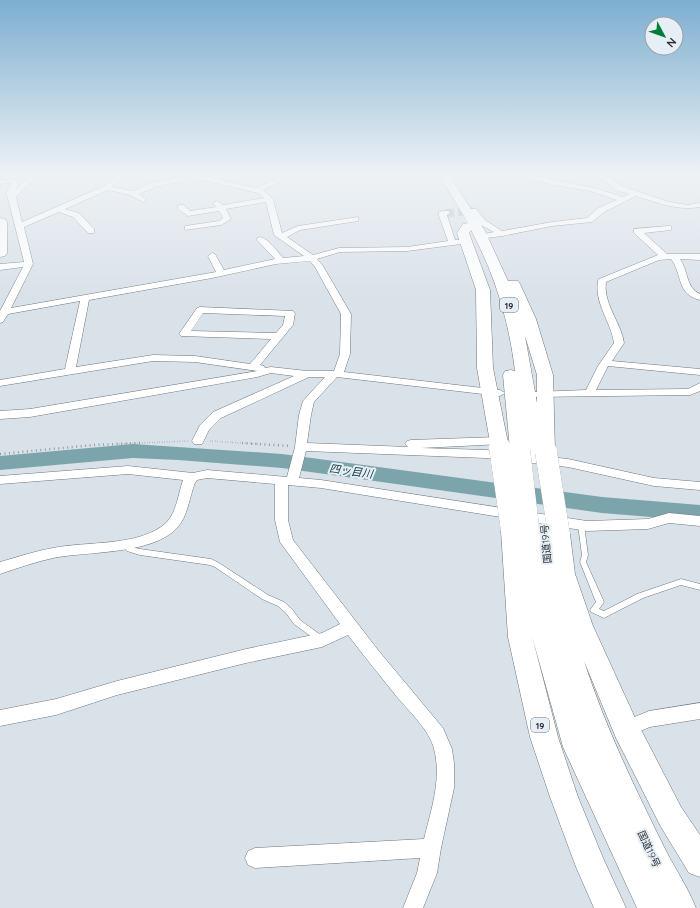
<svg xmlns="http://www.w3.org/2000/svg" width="700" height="908" font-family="Quicksand,'Noto Sans JP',sans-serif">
	<rect width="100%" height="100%" fill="#d9e1e9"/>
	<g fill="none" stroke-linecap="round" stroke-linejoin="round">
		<!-- river -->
		<path fill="#7ca5ab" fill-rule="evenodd" d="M133 444 282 454 602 497 700 505V521L602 513 282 468 178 460 133 458 0 470V456Z"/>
		<!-- minor-tunnel -->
		<path stroke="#b6bdc4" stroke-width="8" stroke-dasharray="8 4" stroke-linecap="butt" d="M446 213 473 211"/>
		<!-- service casing -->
		<g stroke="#6e767d" stroke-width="1">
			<path id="service" d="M579 523H583L584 525 588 555 586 562 604 602 599 609 604 611 637 594 681 579 700 584V590L681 585 643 598 604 618 591 612 590 610 596 602 580 562 582 555 578 525Z
				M126 541 128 542 131 547 140 549 211 559 219 563 268 595 284 602 292 609 300 620 322 636 323 638 322 640 319 641 316 640 294 624 286 613 278 606 262 599 215 567 210 565 140 555 127 551 123 544 124 542Z"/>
		</g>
		<!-- minor casing -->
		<g stroke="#6e767d" stroke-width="1">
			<path id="minor" d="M16 173H32L37 176 16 197 22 222 104 186 120 173H126L112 187 133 191 150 183 183 177 187 179 183 181 155 187 139 194 147 200 143 202 130 195 108 190 65 209 79 213 94 229V233H88L73 217 59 212 24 227 33 264 11 308 216 272 208 256 212 253 215 254 224 270 275 259 256 239 260 237C269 239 277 251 283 258L304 256 274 235 266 202 226 209 231 219 221 225 185 230V226L219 221 223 218 219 211 188 216 178 209V205H184L190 211 216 207 213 203 217 201 223 205 264 198 258 193 181 175H161L158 173H188L209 177 225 173H234L233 174 217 179 256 188 280 177H284V179L263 190 273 199 282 233 298 226 358 217V221L300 230 287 237 313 255 339 248 407 247 448 241 438 213 442 211H449L450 213 447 215 455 240 469 239V243L407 251 340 252 317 259 323 266 351 314 350 354 344 372 500 390 505 393 500 396 337 377 314 402 311 415 307 443 408 447 405 444 407 441 411 440 498 437 502 438 504 441 502 444 421 448 486 450 568 459 654 478 700 482V490L654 486 568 467 486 458 306 451 299 478 321 480 587 521 648 519 669 513 700 516V526L669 523 648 529 587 531 321 488 288 485V520L293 540 378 650 443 728 452 749 454 763V788L441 848 437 873 423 908H403L417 873 420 858 255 868 248 865 245 858 248 851 255 848 424 839C431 810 442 779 434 749 430 731 409 711 397 697 381 677 364 656 348 635L322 647 246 663 117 695 56 715 0 726V710L56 699 117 681 246 649 322 633 340 624 280 542 275 520V484L207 478 197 480 195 483C189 498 188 516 177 528 152 555 88 551 53 558 35 562 18 568 0 574V562C18 557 35 551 53 548 87 541 139 547 166 523 177 512 178 494 183 480L128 474 0 484V476L128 466 193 473 207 470 287 477 295 447 299 415 303 401 325 377H309L221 418 209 430 202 444H194L192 441 200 425 213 412 294 376 271 373 257 377 30 417 0 419V411L30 409 257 371 195 362 153 361 0 386V380L65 369 80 301 8 314 3 322 0 323V311L23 267 0 270V264L24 262 8 198 6 195 11 183 0 184V180L15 179 19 183 16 189 30 176ZM310 261 315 267 341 314 340 354 334 371H307L271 367 265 368 264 366 260 365 293 325 295 313 293 311 200 307 197 308 179 334 181 336 271 339 250 364 195 356 153 355 76 367 89 300 212 278 276 264ZM203 313 285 316 283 325 276 333 191 331Z
				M300 173H308L317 177 314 179Z
				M354 173H366L356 176 353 174Z
				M507 173H517L591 187 623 197 629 194 616 190 595 173H602L622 186 669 202 688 205 700 203V207C678 211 658 203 636 196L604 212 592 222 552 226 502 236 479 239V235L494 232 479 224 469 211 470 209H476L485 220 502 231 552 222 587 218 598 208 617 200 590 191 554 185Z
				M668 226H671V230L644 233 667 254H700V260L680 259C688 270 686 288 700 294V300C676 294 683 275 671 259L659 260 606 282C603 304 621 322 624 343L612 361 700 369V375L608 366 596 390 688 389 700 383V391L690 395 531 397 530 395 535 392 586 390 598 366 614 343C611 322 594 303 598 281L599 279 658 255 634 233V229Z
				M700 703V719L650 727 626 737 620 735 618 729 620 723 649 711Z"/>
		</g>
		<!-- trunk casing -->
		<g stroke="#6e767d" stroke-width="1">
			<path id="trunk" d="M438 173H448L485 231 508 281H518L520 284 536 319 553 375 555 452 553 456 546 458 527 456 525 453 519 455 512 453 510 449 503 375 505 371 511 370 515 371C509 321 495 275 471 230L469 233 490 290 493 368 509 448 507 452 500 454 493 452 491 448 477 368 476 290 457 233 463 224 468 223ZM525 336 537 375V403Z
				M512 523 520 525 521 529 529 526 537 530 538 527C547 525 558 526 567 528L570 534 575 574 593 626 636 720 681 807 700 835V877L689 873 661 827 616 738 584 661C606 729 635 788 666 851 676 870 688 888 696 908H637L563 747 532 636 558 737 578 797 603 858 626 908H594L576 867 550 797 530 737 508 637 501 531 504 525Z"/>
		</g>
		<!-- motorway casing -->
		<g stroke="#6e767d" stroke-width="1">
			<path id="motorway" d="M0 218 5 219 7 222V253L5 256 0 257Z"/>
		</g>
		<!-- path-far1 -->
		<path stroke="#959ba1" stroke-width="1.5" stroke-dasharray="0.5 2" stroke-linecap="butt" d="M210 441 258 444
			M117 444 188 441"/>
		<!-- path -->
		<path stroke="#959ba1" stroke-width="2.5" stroke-dasharray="1 3.5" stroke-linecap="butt" d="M242 443 290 446
			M0 454 94 445 141 443"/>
		<!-- service -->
		<use href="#service" fill="#fff" fill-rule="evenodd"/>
		<!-- minor -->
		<use href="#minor" fill="#fff" fill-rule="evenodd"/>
		<!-- trunk -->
		<use href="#trunk" fill="#fff" fill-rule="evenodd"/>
		<!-- motorway -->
		<use href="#motorway" fill="#fff" fill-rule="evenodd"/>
		<!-- trunk-bridge casing -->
		<g stroke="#6e767d" stroke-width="22" stroke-linecap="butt">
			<path id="trunk-bridge" d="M500 448 512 531
				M519 449 529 534
				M546 452 559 534"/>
		</g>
		<!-- trunk-bridge -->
		<use href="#trunk-bridge" stroke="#fff" stroke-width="22"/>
	</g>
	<!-- sky -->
	<linearGradient id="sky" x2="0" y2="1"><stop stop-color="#7daed0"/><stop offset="0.58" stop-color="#eef2f5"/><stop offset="1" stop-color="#eef2f5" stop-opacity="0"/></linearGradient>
	<rect width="700" height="300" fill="url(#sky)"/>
	<g text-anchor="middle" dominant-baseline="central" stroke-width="4" stroke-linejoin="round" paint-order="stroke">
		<!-- shield labels -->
		<g fill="#e6eef6" stroke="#62676b" stroke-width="1">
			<rect x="500" y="298" width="18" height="14" rx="3"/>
			<rect x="531" y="718" width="18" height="14" rx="3"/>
		</g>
		<g font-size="9" font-weight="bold" fill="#2a2d30">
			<text x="509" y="305">19</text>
			<text x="540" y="725">19</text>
		</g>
		<!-- street labels -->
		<g font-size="10" fill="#2a2d30" stroke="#e6eef6">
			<text transform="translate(546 544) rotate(-95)">国道19号</text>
			<text transform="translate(649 849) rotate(65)">国道19号</text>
		</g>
		<!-- water labels -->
		<g font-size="11" font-style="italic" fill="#10383e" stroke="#e6eef6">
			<text transform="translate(351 471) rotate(8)">四ッ目川</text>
		</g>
	</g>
	<!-- north arrow -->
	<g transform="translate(664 36) rotate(131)"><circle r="19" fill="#e6eef6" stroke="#9ba1a7"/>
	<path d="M0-3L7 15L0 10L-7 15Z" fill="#007d35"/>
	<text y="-6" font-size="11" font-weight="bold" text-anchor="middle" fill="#2a2d30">N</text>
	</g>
</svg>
